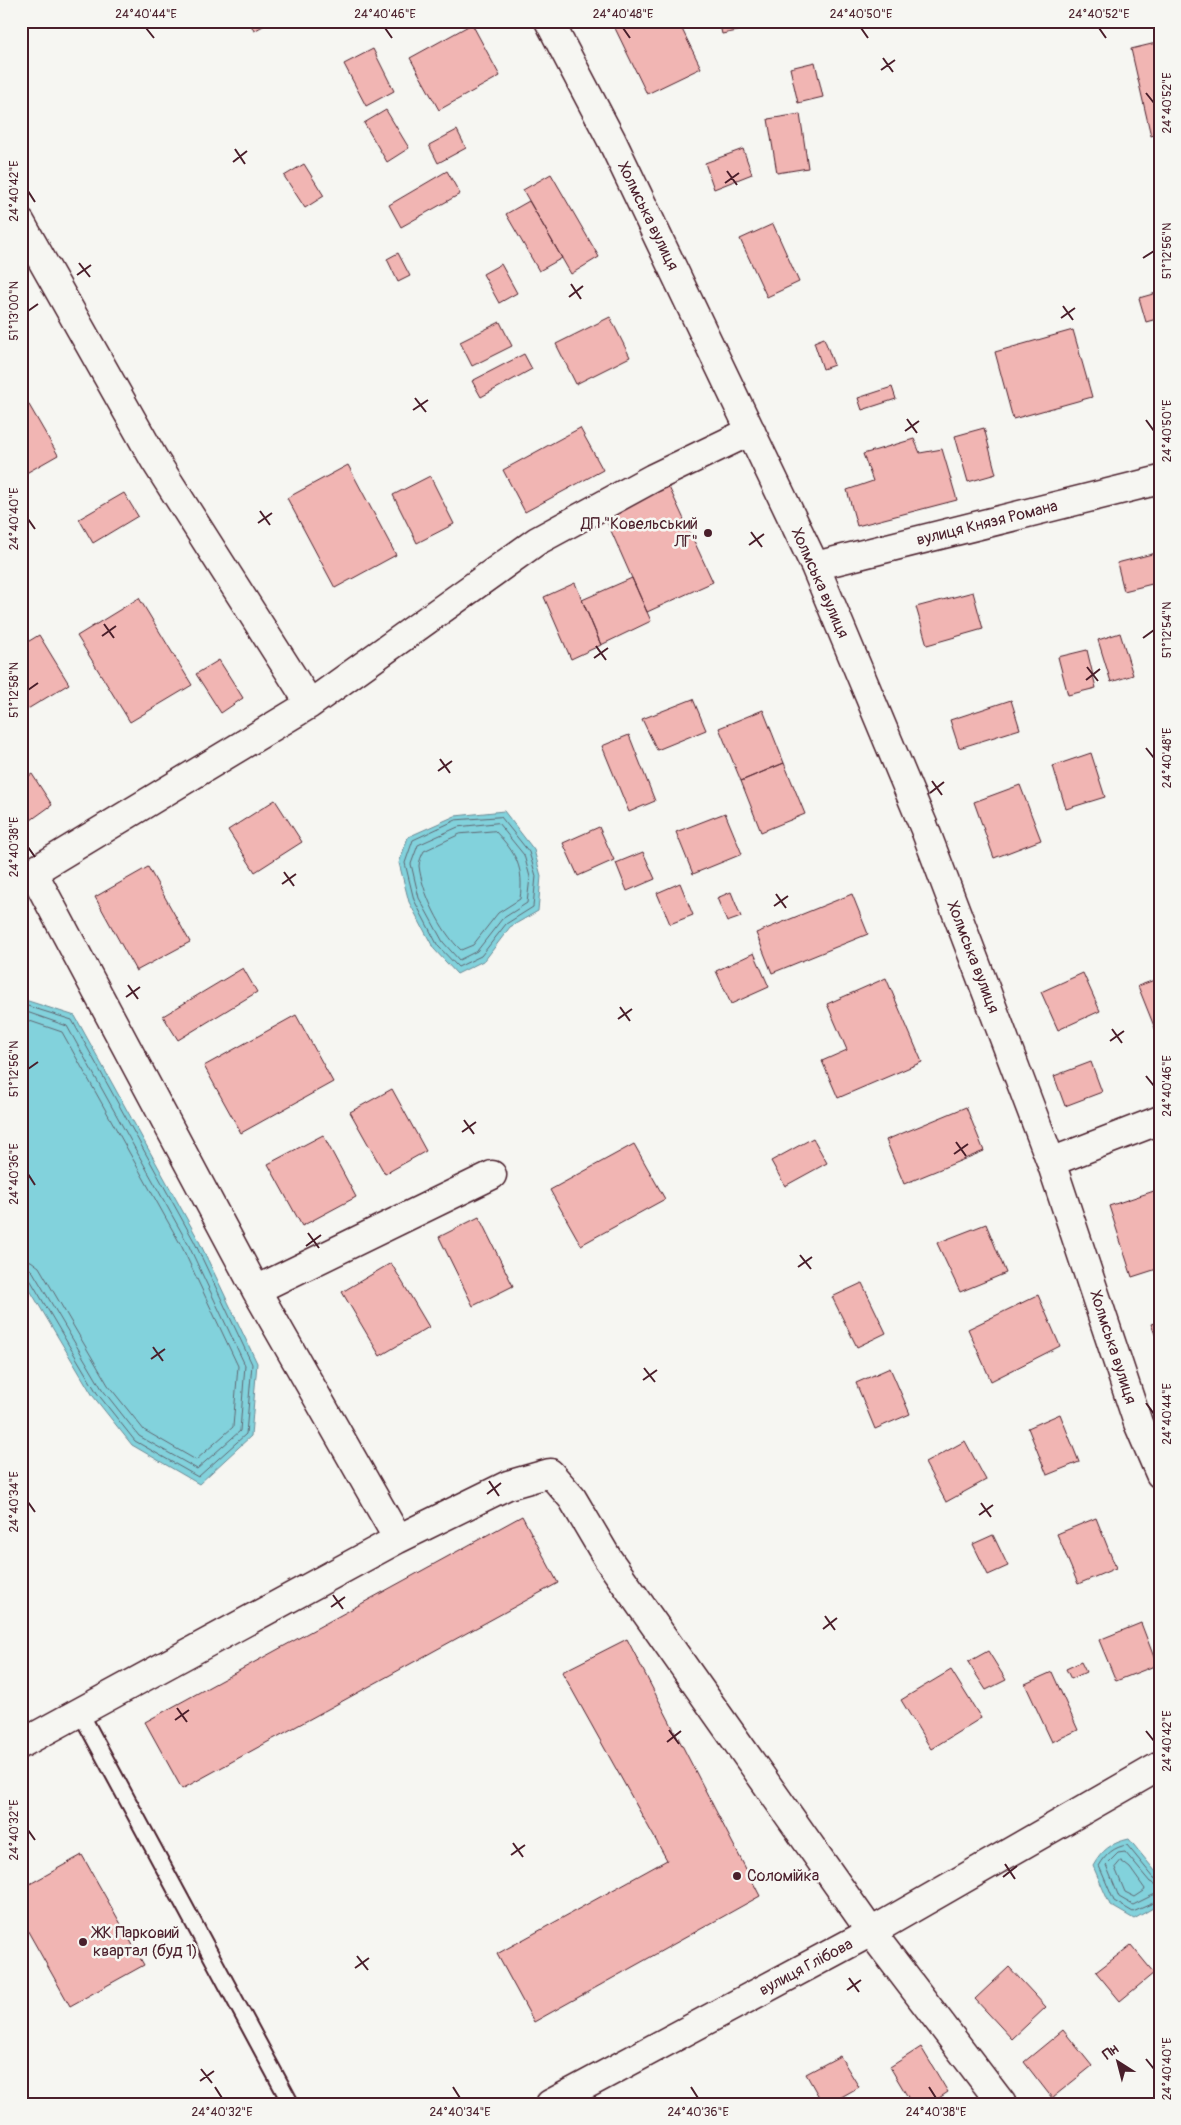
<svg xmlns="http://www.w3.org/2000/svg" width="1181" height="2125" font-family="Pangolin,sans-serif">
	<rect width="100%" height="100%" fill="#f6f6f2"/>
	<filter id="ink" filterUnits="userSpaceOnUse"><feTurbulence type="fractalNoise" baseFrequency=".02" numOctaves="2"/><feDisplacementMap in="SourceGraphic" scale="10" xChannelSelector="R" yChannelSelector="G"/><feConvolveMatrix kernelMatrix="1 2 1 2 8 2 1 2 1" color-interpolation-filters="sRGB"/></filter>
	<g filter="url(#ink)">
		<!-- water -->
		<path fill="#82d2dc" stroke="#6c8a95" d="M504 811 534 850 541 876 538 911 510 927 485 960 457 974 434 949 409 902 399 863 408 837 455 816Z
			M22 999 75 1016 198 1239 257 1363 251 1436 199 1484 132 1445 93 1396 21 1275Z
			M1129 1839 1160 1877V1904L1134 1919 1110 1905 1093 1866C1102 1850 1111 1843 1129 1839Z"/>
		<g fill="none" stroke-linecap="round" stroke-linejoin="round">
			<!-- shore -->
			<path stroke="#606772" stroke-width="1" d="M501 817 529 852 536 876 533 907 506 924 481 956 458 967 438 946 414 900 405 863 413 840 456 820Z
				M498 823 524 855 530 877 527 903 502 919 477 951 459 960 443 942 419 898 411 864 418 845 458 827Z
				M495 831C517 854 524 868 520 899L498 913 473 945 461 950C441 932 422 892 419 866 419 861 422 855 424 851L460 834Z
				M21 1004 72 1020 194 1241 252 1364 246 1434 198 1477 135 1441 97 1393 28 1276 21 1273
				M21 1010 67 1026 188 1244 245 1365 240 1431 197 1469 139 1436 102 1389 33 1272 28 1267 21 1266
				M21 1018 62 1032 182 1247 238 1366 233 1427 196 1460 144 1430 108 1385 39 1267 31 1261 21 1259
				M1121 1861 1130 1868 1145 1889 1144 1891 1135 1897 1125 1892 1115 1868Z
				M1160 1880 1154 1878 1127 1845C1114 1847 1106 1854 1099 1866L1114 1901 1133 1912 1160 1900
				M1160 1886 1150 1882 1125 1852 1118 1853 1106 1865 1119 1897 1133 1905 1153 1895 1160 1894"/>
		</g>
		<!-- building -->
		<path fill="#f1b5b3" stroke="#4a1f2b" d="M249 21H272L254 31Z
			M614 21H678L701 68 647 94 612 22Z
			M719 21H777L778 23 722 34Z
			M472 24 500 76 439 110 410 58Z
			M1160 42V133L1151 136 1131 49Z
			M373 49 394 91 366 106 344 64Z
			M815 62 823 97 798 103 790 68Z
			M386 110 409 148 387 162 364 123Z
			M800 114 808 168 777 173 768 119Z
			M457 130 466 148 438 163 429 145Z
			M743 149 752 174 714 189 705 163Z
			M304 164 324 196 305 208 284 176Z
			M447 171 460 194 401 227 389 205Z
			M551 174 599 257 571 274 523 190Z
			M529 201 562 258 539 271 506 214Z
			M773 224 799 282 767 297 740 239Z
			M398 253 410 276 398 282 387 259Z
			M501 264 517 293 499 303 483 274Z
			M1160 292V318L1146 322 1139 298Z
			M610 317 630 357 576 384 556 344Z
			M500 322 512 346 472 366 460 342Z
			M1073 330 1092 397 1013 419 995 352Z
			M824 338 834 365 823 369 814 342Z
			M524 354 532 369 481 397 472 381Z
			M892 387 896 399 862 410 858 398Z
			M21 391 58 455 21 476Z
			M580 428 603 470 525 512 503 470Z
			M984 428 996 474 968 482 955 436Z
			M914 439 920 453 942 449 957 500 857 526 847 490 873 481 863 454Z
			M348 465 396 555 335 588 287 498Z
			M430 476 454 524 417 543 393 495Z
			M668 485 713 582 647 612 604 515Z
			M124 493 138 516 93 543 79 519Z
			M1160 552V582L1124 591 1117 563Z
			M632 578 651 621 601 645 582 600Z
			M575 583 601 645 571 659 544 597Z
			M973 592 983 629 927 645 916 607Z
			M139 598 192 685 130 722 77 636Z
			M1120 633 1133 675 1111 682 1098 640Z
			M39 635 69 684 21 713V646Z
			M1087 650 1096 688 1068 695 1058 657Z
			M219 660 243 698 221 713 196 674Z
			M693 699 706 730 657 750 642 719Z
			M1011 700 1020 729 959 748 950 720Z
			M763 710 784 763 741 781 719 728Z
			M629 735 655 801 629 812 602 746Z
			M1091 753 1105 797 1066 809 1053 766Z
			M784 763 805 814 761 832 741 781Z
			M32 774 52 805 31 820 21 806V781Z
			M1020 785 1041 840 994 858 974 802Z
			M275 800 302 842 255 872 228 830Z
			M725 813 742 854 693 874 676 832Z
			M599 827 614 860 578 876 563 843Z
			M643 852 655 879 627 891 616 863Z
			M148 867 190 942 136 971 95 897Z
			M680 883 693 915 670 924 657 893Z
			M731 892 741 917 727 922 717 898Z
			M852 894 868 934 772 973 756 933Z
			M754 953 769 987 731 1004 716 971Z
			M243 968 257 992 178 1040 163 1016Z
			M1083 973 1100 1011 1058 1030 1041 992Z
			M886 978 922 1062 838 1098 822 1061 847 1050 827 1004Z
			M1160 978V1041L1138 986Z
			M296 1015 333 1082 241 1133 204 1066Z
			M1091 1062 1102 1092 1065 1106 1054 1076Z
			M392 1089 426 1151 385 1174 350 1112Z
			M966 1107 984 1151 904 1184 886 1140Z
			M323 1135 356 1197 302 1226 268 1164Z
			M813 1138 827 1163 785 1186 771 1161Z
			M634 1144 665 1199 581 1245 550 1190Z
			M1160 1189V1268L1132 1277 1109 1206Z
			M479 1217 513 1286 473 1306 439 1237Z
			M986 1224 1006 1273 960 1292 937 1243Z
			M391 1263 429 1327 380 1356 342 1292Z
			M862 1283 886 1333 857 1347 832 1297Z
			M1038 1295 1060 1346 991 1381 968 1329Z
			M1160 1321V1347L1151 1324Z
			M890 1368 910 1414 875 1429 856 1383Z
			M1060 1414 1079 1462 1047 1475 1028 1428Z
			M965 1441 986 1480 946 1502 925 1463Z
			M522 1516 558 1583 182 1789 145 1722Z
			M1096 1518 1116 1568 1078 1584 1057 1534Z
			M993 1535 1008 1566 988 1575 973 1544Z
			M1141 1623 1157 1665 1116 1681 1099 1640Z
			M627 1639 760 1896 534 2022 497 1954 667 1860 562 1672Z
			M988 1651 1006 1680 986 1690 968 1662Z
			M1081 1662 1086 1672 1071 1679 1066 1669Z
			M951 1670 981 1718 931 1749 901 1700Z
			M1052 1672 1078 1730 1052 1742 1025 1684Z
			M82 1855 144 1965 70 2006 21 1919V1889Z
			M1131 1945 1154 1973 1120 2001 1096 1972Z
			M1009 1967 1046 2007 1012 2039 975 1999Z
			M1063 2030 1092 2066 1052 2098 1024 2062Z
			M921 2047 948 2092 930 2104H912L890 2067Z
			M840 2056 859 2087 829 2104H823L806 2074Z"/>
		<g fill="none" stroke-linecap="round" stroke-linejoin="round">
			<!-- service casing -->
			<g stroke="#4a1f2b" stroke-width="19">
				<path id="service" d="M80 1712 291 2104"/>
			</g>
			<!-- minor casing -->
			<g stroke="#4a1f2b" stroke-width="31">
				<path id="minor" d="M549 21 611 139 815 566 924 827 1051 1162 1138 1423 1160 1474
					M21 223 154 459 310 704
					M815 566 1160 480
					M21 879 310 704 537 541 653 478 751 431
					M1051 1162 1160 1120
					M256 1290 492 1175
					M398 1539 508 1485 550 1473 572 1498 608 1559 871 1932 1160 1766
					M21 1744 398 1539 256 1290 33 872
					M550 2104 871 1932 1002 2104"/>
			</g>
			<!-- service -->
			<use href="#service" stroke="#f6f6f2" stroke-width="15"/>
			<!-- minor -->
			<use href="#minor" stroke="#f6f6f2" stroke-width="28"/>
		</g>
	</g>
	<!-- ticks -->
	<path fill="none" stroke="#4a1f2b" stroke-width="2" d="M146 28 154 38M385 28 392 38M623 28 630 38M861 28 868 38M1099 28 1106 38M883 58 893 72M881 70 895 60M1146 93 1154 103M235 149 245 164M233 162 247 151M727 171 737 185M725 183 739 173M28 191 35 202M1143 258 1154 251M79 263 90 277M77 275 91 265M571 284 581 299M569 297 583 286M1063 306 1073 320M28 311 38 304M1061 318 1075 308M415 398 426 412M413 410 428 400M907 419 917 433M1146 420 1154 431M905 431 919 421M260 511 270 525M28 519 35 529M258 523 272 513M751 532 762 547M749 545 764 534M104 624 114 638M102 636 116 626M1143 638 1154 630M596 646 606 660M594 658 608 648M1087 667 1098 681M1086 680 1100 669M28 690 38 683M1146 748 1154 758M440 759 450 773M438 771 452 761M932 781 942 795M930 793 944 782M28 847 35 857M284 872 294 886M282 884 296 874M776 894 786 908M774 906 788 896M128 985 138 999M126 997 140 987M620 1007 630 1021M618 1019 632 1009M1112 1029 1122 1043M1110 1041 1124 1031M28 1069 38 1062M1146 1076 1154 1086M464 1120 474 1134M462 1132 476 1122M956 1142 966 1156M954 1154 968 1144M28 1174 35 1185M308 1233 319 1248M306 1246 321 1235M800 1255 811 1269M798 1267 812 1257M153 1347 163 1361M151 1359 165 1349M644 1368 655 1382M643 1380 657 1370M1146 1403 1154 1414M489 1481 499 1496M487 1494 501 1483M28 1502 35 1512M981 1503 991 1517M979 1515 993 1505M333 1595 343 1609M331 1607 345 1597M825 1616 835 1630M823 1629 837 1618M177 1708 187 1722M175 1720 189 1710M669 1730 679 1744M1146 1731 1154 1741M667 1742 681 1731M28 1830 35 1840M513 1843 523 1857M511 1855 525 1845M1005 1864 1015 1879M1003 1877 1017 1866M357 1956 368 1970M355 1968 369 1958M849 1978 859 1992M847 1990 861 1980M1146 2059 1154 2069M201 2069 212 2083M200 2081 214 2071M215 2087 222 2098M453 2087 460 2098M691 2087 698 2098M929 2087 936 2098"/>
	<!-- markers -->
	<g fill="#4a1f2b" stroke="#f6f6f2" stroke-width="2">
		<circle cx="708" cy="533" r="5"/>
		<circle cx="737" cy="1876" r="5"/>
		<circle cx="83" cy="1942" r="5"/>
	</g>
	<g text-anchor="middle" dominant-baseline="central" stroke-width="5" stroke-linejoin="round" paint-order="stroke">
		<!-- street labels -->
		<g font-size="16" fill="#4a1f2b" stroke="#f6f6f2">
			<text transform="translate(648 216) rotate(64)">Холмська вулиця</text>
			<text transform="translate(987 523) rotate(-14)">вулиця Князя Романа</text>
			<text transform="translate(820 583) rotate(66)">Холмська вулиця</text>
			<text transform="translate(973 957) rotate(69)">Холмська вулиця</text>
			<text transform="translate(1113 1347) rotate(72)">Холмська вулиця</text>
			<text transform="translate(806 1967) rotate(-28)">вулиця Глібова</text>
		</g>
		<!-- poi labels -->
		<g font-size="16" fill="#4a1f2b" stroke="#f6f6f2" text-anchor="start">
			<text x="698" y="524" text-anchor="end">ДП "Ковельський<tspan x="698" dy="18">ЛГ"</tspan></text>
			<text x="747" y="1876">Соломійка</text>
			<text x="93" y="1933">ЖК Парковий<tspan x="93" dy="18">квартал (буд 1)</tspan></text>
		</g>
	</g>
	<!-- margin -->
	<rect width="1181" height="2125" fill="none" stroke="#f6f6f2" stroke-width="55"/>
	<!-- north arrow -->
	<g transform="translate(1118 2062) rotate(324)" stroke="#f6f6f2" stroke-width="4" paint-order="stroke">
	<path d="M0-4L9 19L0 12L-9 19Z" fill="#4a1f2b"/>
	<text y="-8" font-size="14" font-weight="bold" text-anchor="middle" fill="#4a1f2b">Пн</text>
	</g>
	<rect x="28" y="28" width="1126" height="2070" fill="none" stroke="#4a1f2b" stroke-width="2"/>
	<g font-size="12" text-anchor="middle" fill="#4a1f2b">
		<text x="146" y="18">24°40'44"E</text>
		<text x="385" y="18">24°40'46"E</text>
		<text x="623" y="18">24°40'48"E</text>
		<text x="861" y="18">24°40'50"E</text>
		<text x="1099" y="18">24°40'52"E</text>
		<text transform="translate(1167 103) rotate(-90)" y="4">24°40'52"E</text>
		<text transform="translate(14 191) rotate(-90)" y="4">24°40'42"E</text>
		<text transform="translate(1167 251) rotate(-90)" y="4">51°12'56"N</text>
		<text transform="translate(14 311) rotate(-90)" y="4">51°13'00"N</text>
		<text transform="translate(1167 431) rotate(-90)" y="4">24°40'50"E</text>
		<text transform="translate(14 519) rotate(-90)" y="4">24°40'40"E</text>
		<text transform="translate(1167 630) rotate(-90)" y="4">51°12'54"N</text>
		<text transform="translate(14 690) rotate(-90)" y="4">51°12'58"N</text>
		<text transform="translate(1167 758) rotate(-90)" y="4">24°40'48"E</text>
		<text transform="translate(14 847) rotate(-90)" y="4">24°40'38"E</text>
		<text transform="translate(14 1069) rotate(-90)" y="4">51°12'56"N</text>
		<text transform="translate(1167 1086) rotate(-90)" y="4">24°40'46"E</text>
		<text transform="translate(14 1174) rotate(-90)" y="4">24°40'36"E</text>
		<text transform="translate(1167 1414) rotate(-90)" y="4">24°40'44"E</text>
		<text transform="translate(14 1502) rotate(-90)" y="4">24°40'34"E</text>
		<text transform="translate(1167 1741) rotate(-90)" y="4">24°40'42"E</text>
		<text transform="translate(14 1830) rotate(-90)" y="4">24°40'32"E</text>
		<text transform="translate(1167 2069) rotate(-90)" y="4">24°40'40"E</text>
		<text x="222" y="2116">24°40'32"E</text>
		<text x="460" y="2116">24°40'34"E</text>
		<text x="698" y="2116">24°40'36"E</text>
		<text x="936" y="2116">24°40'38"E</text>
	</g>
</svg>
